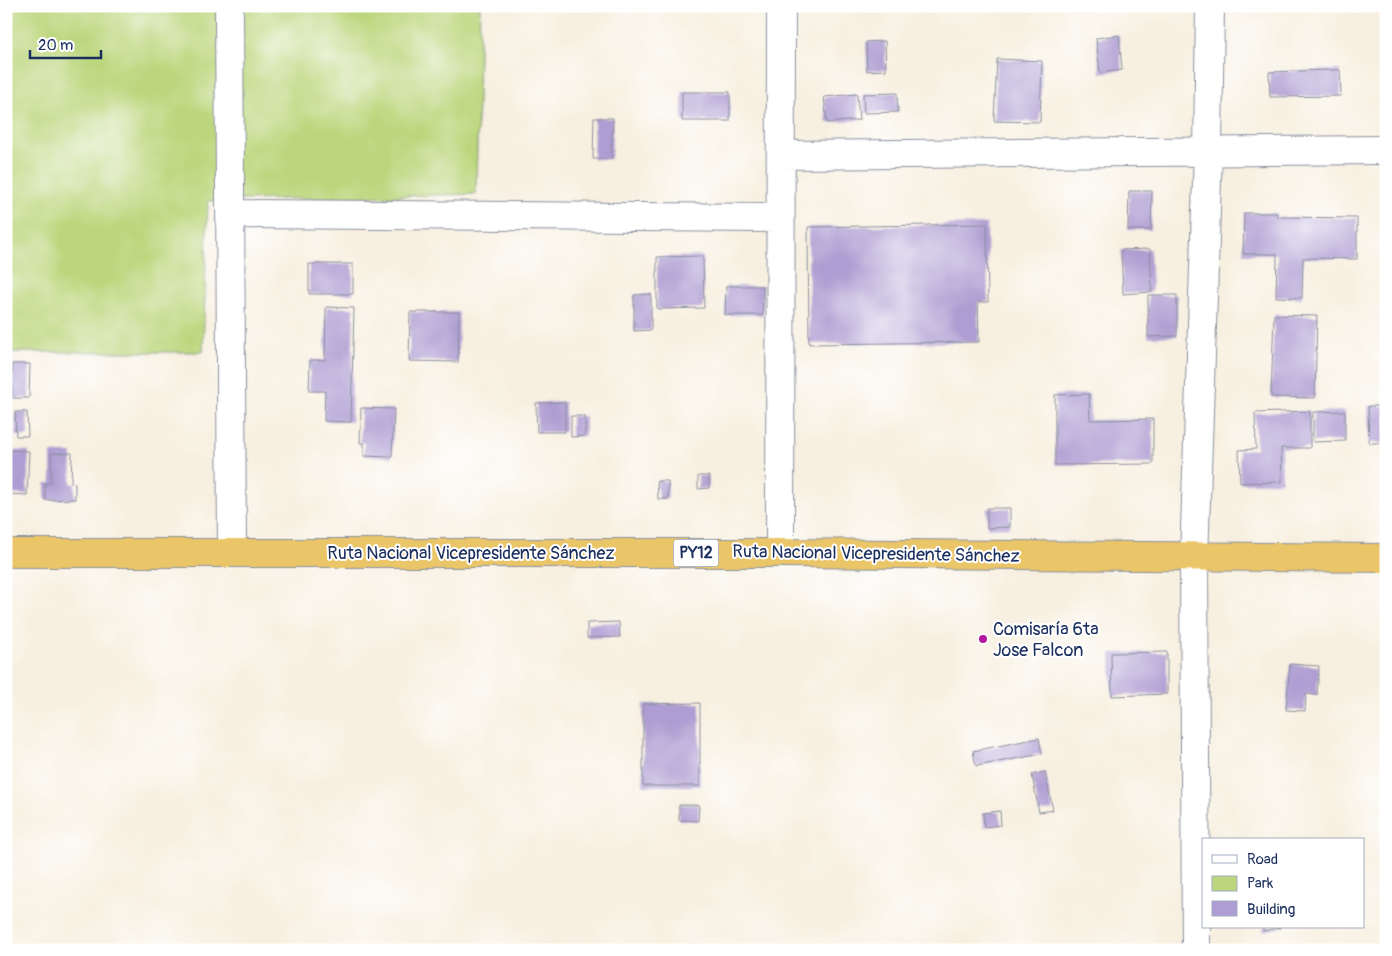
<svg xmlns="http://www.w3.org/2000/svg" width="1392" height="956" font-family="Pangolin,sans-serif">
	<rect width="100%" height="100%" fill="#fff"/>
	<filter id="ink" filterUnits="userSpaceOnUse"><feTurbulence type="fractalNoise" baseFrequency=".02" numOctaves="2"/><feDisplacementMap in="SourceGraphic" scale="10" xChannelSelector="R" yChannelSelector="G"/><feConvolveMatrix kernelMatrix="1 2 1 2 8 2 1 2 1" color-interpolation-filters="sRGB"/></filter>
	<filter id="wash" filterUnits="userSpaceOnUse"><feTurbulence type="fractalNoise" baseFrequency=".0096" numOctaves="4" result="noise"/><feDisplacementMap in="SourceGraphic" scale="20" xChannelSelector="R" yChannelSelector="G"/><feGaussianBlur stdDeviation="1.12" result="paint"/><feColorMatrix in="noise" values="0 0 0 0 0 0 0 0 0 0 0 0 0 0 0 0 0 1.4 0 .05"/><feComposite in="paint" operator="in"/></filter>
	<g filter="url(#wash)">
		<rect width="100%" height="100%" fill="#f7efdf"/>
		<!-- green -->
		<path fill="#bbd67c" stroke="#6b826d" d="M6 6H480L476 194 208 201 203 352H6Z"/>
		<g id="blocks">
			<!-- building -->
			<path fill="#ae9dd2" d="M1119 35 1122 70 1100 73 1096 38Z
				M885 41 886 70 867 71 866 42Z
				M997 59 1042 61 1040 122 994 121Z
				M1329 70H1340L1341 96 1270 97 1269 72Z
				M682 92H730V121H682Z
				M897 93 898 112 864 113 863 94Z
				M857 94 859 120 827 123 824 97Z
				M594 118H613L611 159H593Z
				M1129 191H1152L1151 230H1128Z
				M1244 213H1277V217L1357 218V259L1303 258 1302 298 1276 297 1277 254H1243Z
				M987 224 988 302H978L979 342 809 344 808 227Z
				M1150 249 1152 292 1123 294 1121 250Z
				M703 256 704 308 657 309V257Z
				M309 264H353V294H309Z
				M726 286H763V315H725Z
				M651 294V330L634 331V295Z
				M1148 295H1177V336L1148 337Z
				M326 307 354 308 351 422 324 421 325 391H309L310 360H325Z
				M410 312H459L458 362 409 361Z
				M1274 315 1317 316 1315 398 1271 397Z
				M12 364H30L29 398H12Z
				M1089 394 1090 420 1153 419V464L1055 465V395Z
				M565 402V432H537L536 403Z
				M1368 406H1386V443H1369Z
				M361 408 394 409 392 457 364 456V443H360Z
				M1310 411V448H1281L1282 482 1240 483 1239 450 1256 449 1255 413Z
				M1345 411V441L1313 442V412Z
				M15 412H27L28 436H16Z
				M571 416H585V436L571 437Z
				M6 450 29 451 27 495 6 494Z
				M51 453H72L71 483 75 484V499L45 500V483H51Z
				M698 476H709V488L698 489Z
				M657 481H668V499H658Z
				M987 508H1010V527L987 528Z
				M619 622 620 637 587 638V623Z
				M1167 652V694L1112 696 1111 653Z
				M1290 664 1319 666 1317 695 1306 694 1305 711 1286 710Z
				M700 703V786H643V704Z
				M1039 738 1042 754 976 766 973 751Z
				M1045 772 1053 810 1039 812 1032 775Z
				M679 805H699L698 821 679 820Z
				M1000 811 1001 825 984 827 983 813Z
				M1263 927H1280V928L1263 931Z"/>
		</g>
	</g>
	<g filter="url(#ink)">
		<use href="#blocks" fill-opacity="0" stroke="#898f9e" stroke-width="1"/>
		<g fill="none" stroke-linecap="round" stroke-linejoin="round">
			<!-- minor casing -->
			<g stroke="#898f9e" stroke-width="30">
				<path id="minor" d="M229 6 232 553
					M781 155 1386 150
					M231 214 780 218
					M780 553 781 6
					M1196 950 1194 558 1208 151 1210 6"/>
			</g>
			<!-- highway casing -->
			<g stroke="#898f9e" stroke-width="30">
				<path id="highway" d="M6 553H780L1386 558"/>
			</g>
			<!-- minor -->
			<use href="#minor" stroke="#fff" stroke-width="28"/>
			<!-- highway -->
			<use href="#highway" stroke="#ebc669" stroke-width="28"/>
		</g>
	</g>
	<!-- markers -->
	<circle fill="#b5179e" stroke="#fff" stroke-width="2" cx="983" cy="639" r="5"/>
	<g text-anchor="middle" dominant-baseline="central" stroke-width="4" stroke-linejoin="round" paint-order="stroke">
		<!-- shield labels -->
		<rect fill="#fff" stroke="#5f6d8e" stroke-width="1" x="673.5" y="539.5" width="45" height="27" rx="4"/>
		<g font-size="16" font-weight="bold" fill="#1b2f5e">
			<text x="696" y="553">PY12</text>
		</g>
		<!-- street labels -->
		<g font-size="18" fill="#1b2f5e" stroke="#fff">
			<text x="471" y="553">Ruta Nacional Vicepresidente Sánchez</text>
			<text transform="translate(876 554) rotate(1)">Ruta Nacional Vicepresidente Sánchez</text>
		</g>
		<!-- poi labels -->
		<g font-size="18" fill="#1b2f5e" stroke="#fff" text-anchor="start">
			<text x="993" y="629">Comisaría 6ta<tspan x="993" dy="21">Jose Falcon</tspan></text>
		</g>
	</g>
	<!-- margin -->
	<rect width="1392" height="956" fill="none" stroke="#fff" stroke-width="25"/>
	<!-- legend -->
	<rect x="1202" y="838" width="162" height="90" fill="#ffffff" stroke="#a4acbf"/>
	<rect x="1212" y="855" width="25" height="8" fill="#ffffff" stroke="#a4acbf"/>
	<text x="1247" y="864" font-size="15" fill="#1b2f5e">Road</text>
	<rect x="1212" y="876" width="25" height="15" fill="#bbd67c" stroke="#a4acbf"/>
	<text x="1247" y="888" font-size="15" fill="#1b2f5e">Park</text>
	<rect x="1212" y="901" width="25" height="15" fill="#ae9dd2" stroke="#a4acbf"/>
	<text x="1247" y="914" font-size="15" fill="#1b2f5e">Building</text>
	<!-- scale -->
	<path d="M30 50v8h71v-8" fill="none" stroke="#1b2f5e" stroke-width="2.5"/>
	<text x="38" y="50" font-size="15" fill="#1b2f5e" stroke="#ffffff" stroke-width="4" paint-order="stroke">20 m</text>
</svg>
